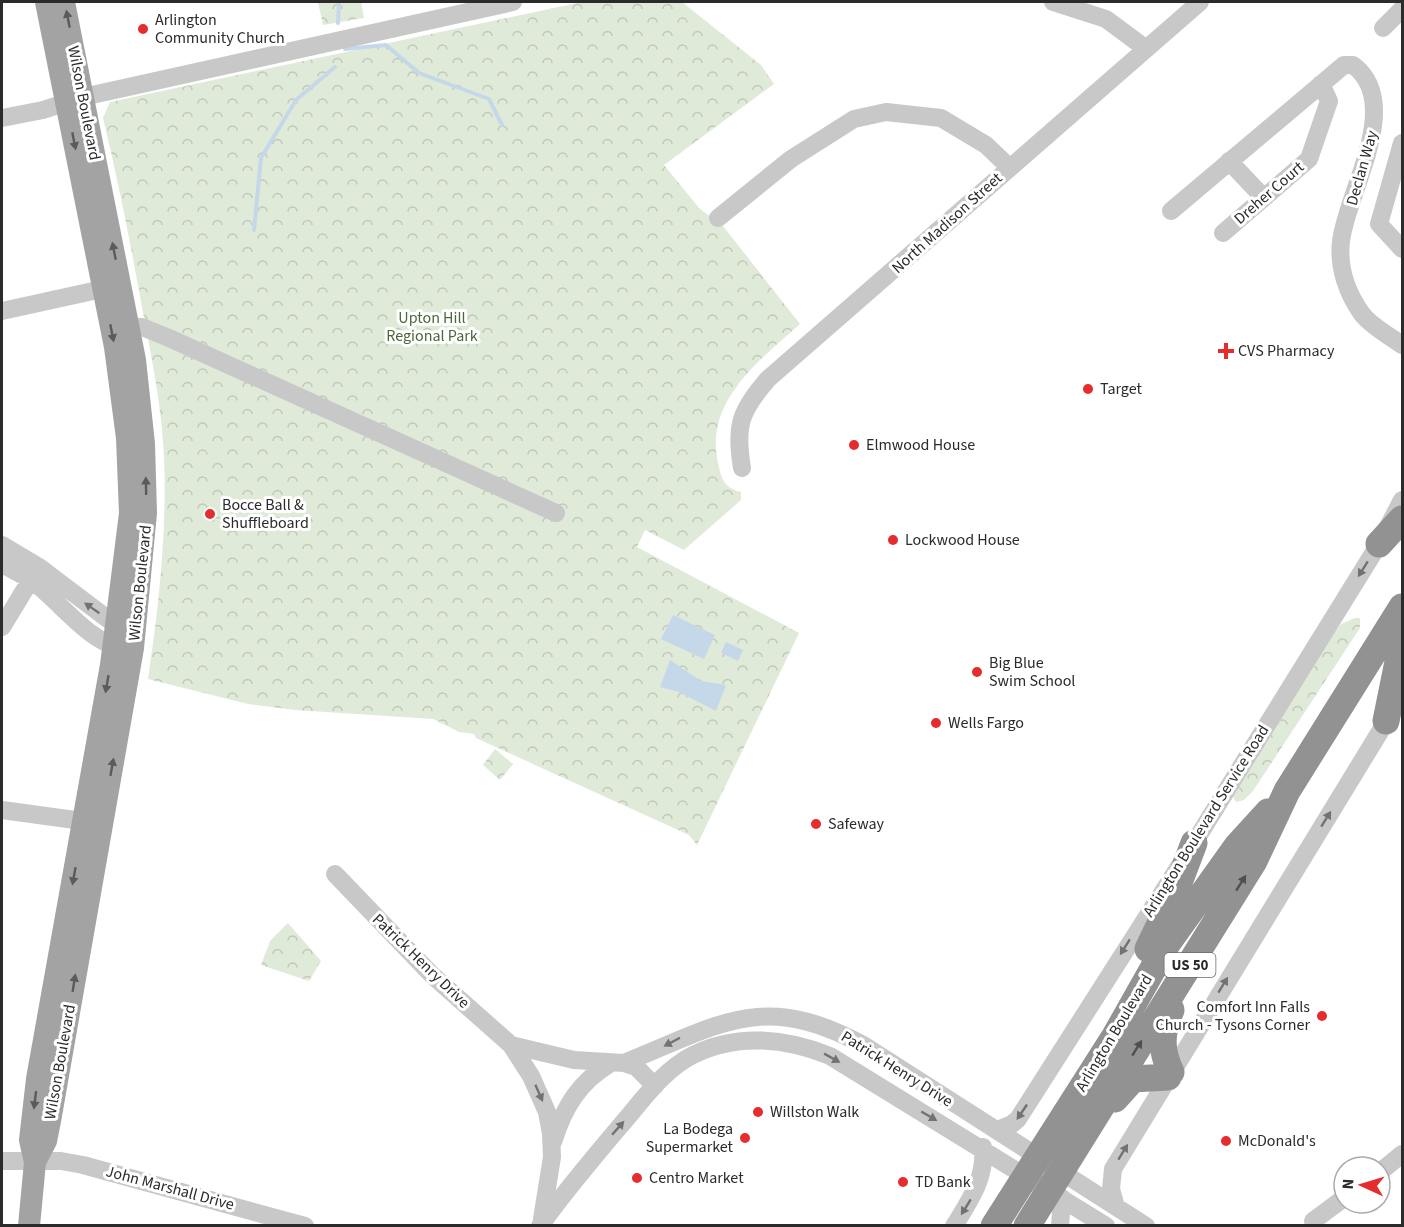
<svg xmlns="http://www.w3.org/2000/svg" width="1404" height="1227" font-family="'Source Sans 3',sans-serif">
	<defs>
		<pattern id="forest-crowns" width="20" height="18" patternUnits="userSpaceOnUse" patternTransform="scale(1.5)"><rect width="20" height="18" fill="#e0ead8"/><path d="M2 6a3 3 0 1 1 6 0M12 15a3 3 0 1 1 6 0" fill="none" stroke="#c0c9ba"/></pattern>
	</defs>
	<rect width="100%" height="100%" fill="#fff"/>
	<!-- forest -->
	<path fill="url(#forest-crowns)" d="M318 2H361L364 18 323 25Z
		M582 2H682L761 65 774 84 664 165 700 209 723 226 800 324C760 360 704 401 718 463 721 478 724 488 741 492V500L684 550 645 530 637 547 799 633 697 845 689 835 476 738 474 734 459 732 433 719 295 710 248 704 148 679C159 605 167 532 164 457 162 411 153 364 144 318 132 251 119 184 103 118L110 102Z
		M1355 618H1360V628L1253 791 1244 800 1236 802 1233 797 1335 632 1341 624Z
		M495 749 513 764 500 780 483 765Z
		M288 923 321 961 309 981 261 965 270 941Z"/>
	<!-- water -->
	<path fill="#c4d8ea" d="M673 615 715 635 704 659 661 639Z
		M726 642 743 650 738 661 721 653Z
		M670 660 701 681 726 685 716 711 679 692 660 687Z"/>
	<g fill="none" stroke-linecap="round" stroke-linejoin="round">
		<!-- stream -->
		<path stroke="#c4d8ea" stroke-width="4" d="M338 23 339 2
			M345 49 386 45 419 73 489 99 502 125
			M254 230 261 158 296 100 335 67"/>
		<!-- minor -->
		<path stroke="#c8c8c8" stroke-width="18" d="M1053 2 1106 19 1145 48
			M1383 28 1402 9
			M2 118 43 110 83 97 513 2
			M1402 143 1379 224 1402 249
			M1229 161 1263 197
			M1171 211 1344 65H1353C1404 103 1347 192 1341 241 1338 267 1347 293 1362 314 1372 327 1390 336 1402 345
			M718 218 791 159 854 119 886 112 941 118 986 145 1009 167
			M1223 233 1309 159 1329 101 1321 84
			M2 311 116 286
			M128 327H142L169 338 556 513
			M742 468C735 426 740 411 768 379L1200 2
			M2 545 39 567 117 626 123 635
			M2 564C11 569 21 574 31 580 58 599 92 647 125 648
			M2 627 36 571
			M2 810 97 823
			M335 874 432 975 511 1045 531 1076 547 1112 551 1134 552 1157 542 1219
			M511 1045 574 1060 624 1063 636 1067 655 1086
			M624 1063C721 1024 763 990 865 1046L1146 1226
			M997 1130 1012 1124 1018 1119 1194 843 1379 544 1402 500
			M553 1142C564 1107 579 1082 611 1063
			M2 1161H61L83 1165 305 1226
			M1380 1172 1402 1154
			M1116 1207 1111 1189 1113 1169 1392 712
			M1313 1221 1344 1198
			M540 1226C565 1191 593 1158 621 1125 642 1101 663 1070 693 1055 737 1033 786 1038 830 1056L1106 1226
			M954 1226C970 1200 986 1178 983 1147
			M1060 1226 1062 1198"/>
		<!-- major -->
		<path stroke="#a3a3a3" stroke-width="22" d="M35 1162 46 1141 50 1121 133 648 146 513 144 444 135 360 64 2
			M29 1226 35 1162 30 1140 37 1079 111 665 130 513 127 438 115 347 46 2"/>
		<!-- highway -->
		<path stroke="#929292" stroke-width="27" d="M1379 544 1402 519
			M1386 721 1402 642
			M1148 949 1177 888 1194 843
			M1171 1010C1161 1033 1160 1049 1171 1072
			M1115 1099 1133 1079 1168 1077
			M994 1226 1115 1036 1167 944 1237 846 1268 812
			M1027 1226 1254 861 1287 791 1402 607"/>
	</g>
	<!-- one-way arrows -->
	<defs><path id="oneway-solid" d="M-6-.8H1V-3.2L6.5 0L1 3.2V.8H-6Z" transform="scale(1.5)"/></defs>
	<g fill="#5b5b5b">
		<use href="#oneway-solid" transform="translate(68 19) rotate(-101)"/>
		<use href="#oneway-solid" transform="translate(74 141) rotate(79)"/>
		<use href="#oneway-solid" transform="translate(114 251) rotate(-101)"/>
		<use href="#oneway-solid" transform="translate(112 333) rotate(79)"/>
		<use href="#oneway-solid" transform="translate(146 486) rotate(-91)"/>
		<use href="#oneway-solid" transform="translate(107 684) rotate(100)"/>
		<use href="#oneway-solid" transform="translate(112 767) rotate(-80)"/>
		<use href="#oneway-solid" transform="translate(74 876) rotate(100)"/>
		<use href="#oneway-solid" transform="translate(74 983) rotate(-81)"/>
		<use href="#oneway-solid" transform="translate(35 1100) rotate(97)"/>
	</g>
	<g fill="#727272">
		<use href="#oneway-solid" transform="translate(1363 569) rotate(122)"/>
		<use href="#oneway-solid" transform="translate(92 608) rotate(-145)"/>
		<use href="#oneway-solid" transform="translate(1326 819) rotate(-58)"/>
		<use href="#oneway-solid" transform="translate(1125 947) rotate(122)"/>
		<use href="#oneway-solid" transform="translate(1223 985) rotate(-59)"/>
		<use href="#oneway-solid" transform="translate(672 1042) rotate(152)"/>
		<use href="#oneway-solid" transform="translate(832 1058) rotate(29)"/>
		<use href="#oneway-solid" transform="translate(539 1093) rotate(66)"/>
		<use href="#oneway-solid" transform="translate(1022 1112) rotate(124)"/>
		<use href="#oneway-solid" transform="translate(929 1116) rotate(30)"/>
		<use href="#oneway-solid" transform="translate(618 1128) rotate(-49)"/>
		<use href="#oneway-solid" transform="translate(1123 1152) rotate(-59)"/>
		<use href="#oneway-solid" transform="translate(966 1207) rotate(122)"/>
	</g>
	<g fill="#4f4f4f">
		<use href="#oneway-solid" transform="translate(1241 883) rotate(-58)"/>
		<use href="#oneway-solid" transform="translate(1137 1048) rotate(-58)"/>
	</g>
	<!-- markers -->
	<g fill="#e42d2c" stroke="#fff" stroke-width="2">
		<circle cx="143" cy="29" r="6"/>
		<path d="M1223 342h6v6h6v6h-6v6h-6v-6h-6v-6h6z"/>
		<circle cx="1088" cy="389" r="6"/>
		<circle cx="854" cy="445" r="6"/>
		<circle cx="210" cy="514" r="6"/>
		<circle cx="893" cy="540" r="6"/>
		<circle cx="977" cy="672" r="6"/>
		<circle cx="936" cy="723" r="6"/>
		<circle cx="816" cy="824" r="6"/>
		<circle cx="1322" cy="1016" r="6"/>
		<circle cx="758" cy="1112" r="6"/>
		<circle cx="745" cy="1138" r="6"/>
		<circle cx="1226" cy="1141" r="6"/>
		<circle cx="637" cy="1178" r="6"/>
		<circle cx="903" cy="1182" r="6"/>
	</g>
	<g text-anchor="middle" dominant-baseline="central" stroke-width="6" stroke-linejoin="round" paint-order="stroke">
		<!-- shield labels -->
		<rect fill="#fff" stroke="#6b6b6b" stroke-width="1.5" x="1164.5" y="953" width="51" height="24" rx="4.5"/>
		<g font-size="15" font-weight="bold" fill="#2b2b2b">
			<text x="1190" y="965">US 50</text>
		</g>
		<!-- poi labels -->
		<g font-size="16" fill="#2b2b2b" stroke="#fff" text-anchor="start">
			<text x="155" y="20">Arlington<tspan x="155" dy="18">Community Church</tspan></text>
			<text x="1238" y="351">CVS Pharmacy</text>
			<text x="1100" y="389">Target</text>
			<text x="866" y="445">Elmwood House</text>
			<text x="222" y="505">Bocce Ball &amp;<tspan x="222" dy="18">Shuffleboard</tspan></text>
			<text x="905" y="540">Lockwood House</text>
			<text x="989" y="663">Big Blue<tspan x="989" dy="18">Swim School</tspan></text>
			<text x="948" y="723">Wells Fargo</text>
			<text x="828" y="824">Safeway</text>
			<text x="1310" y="1007" text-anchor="end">Comfort Inn Falls<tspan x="1310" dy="18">Church - Tysons Corner</tspan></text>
			<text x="770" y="1112">Willston Walk</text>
			<text x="733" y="1129" text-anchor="end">La Bodega<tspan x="733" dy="18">Supermarket</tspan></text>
			<text x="1238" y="1141">McDonald's</text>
			<text x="649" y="1178">Centro Market</text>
			<text x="915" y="1182">TD Bank</text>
		</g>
		<!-- street labels -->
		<g font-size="16" fill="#2b2b2b" stroke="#fff">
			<text transform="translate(84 103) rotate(79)">Wilson Boulevard</text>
			<text transform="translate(1362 168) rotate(-74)">Declan Way</text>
			<text transform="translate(1269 193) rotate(-41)">Dreher Court</text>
			<text transform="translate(947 223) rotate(-42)">North Madison Street</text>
			<text transform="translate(140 583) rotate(-84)">Wilson Boulevard</text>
			<text transform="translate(1206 821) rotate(-58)">Arlington Boulevard Service Road</text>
			<text transform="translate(421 961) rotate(44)">Patrick Henry Drive</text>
			<text transform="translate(1114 1033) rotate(-59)">Arlington Boulevard</text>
			<text transform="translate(60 1062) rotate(-80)">Wilson Boulevard</text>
			<text transform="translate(897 1069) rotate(32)">Patrick Henry Drive</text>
			<text transform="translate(170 1188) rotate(15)">John Marshall Drive</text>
		</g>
		<!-- park labels -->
		<g font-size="16" fill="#4b663a" stroke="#fff">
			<text x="432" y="318">Upton Hill<tspan x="432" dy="18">Regional Park</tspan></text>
		</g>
	</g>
	<!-- border -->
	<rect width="1404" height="1227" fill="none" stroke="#2b2b2b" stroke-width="6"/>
	<!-- north arrow -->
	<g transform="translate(1362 1185) rotate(274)"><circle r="28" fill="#ffffff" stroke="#aaaaaa" stroke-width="1.5"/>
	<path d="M0-4.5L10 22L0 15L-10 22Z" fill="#e42d2c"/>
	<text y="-9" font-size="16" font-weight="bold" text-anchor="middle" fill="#2b2b2b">N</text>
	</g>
</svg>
